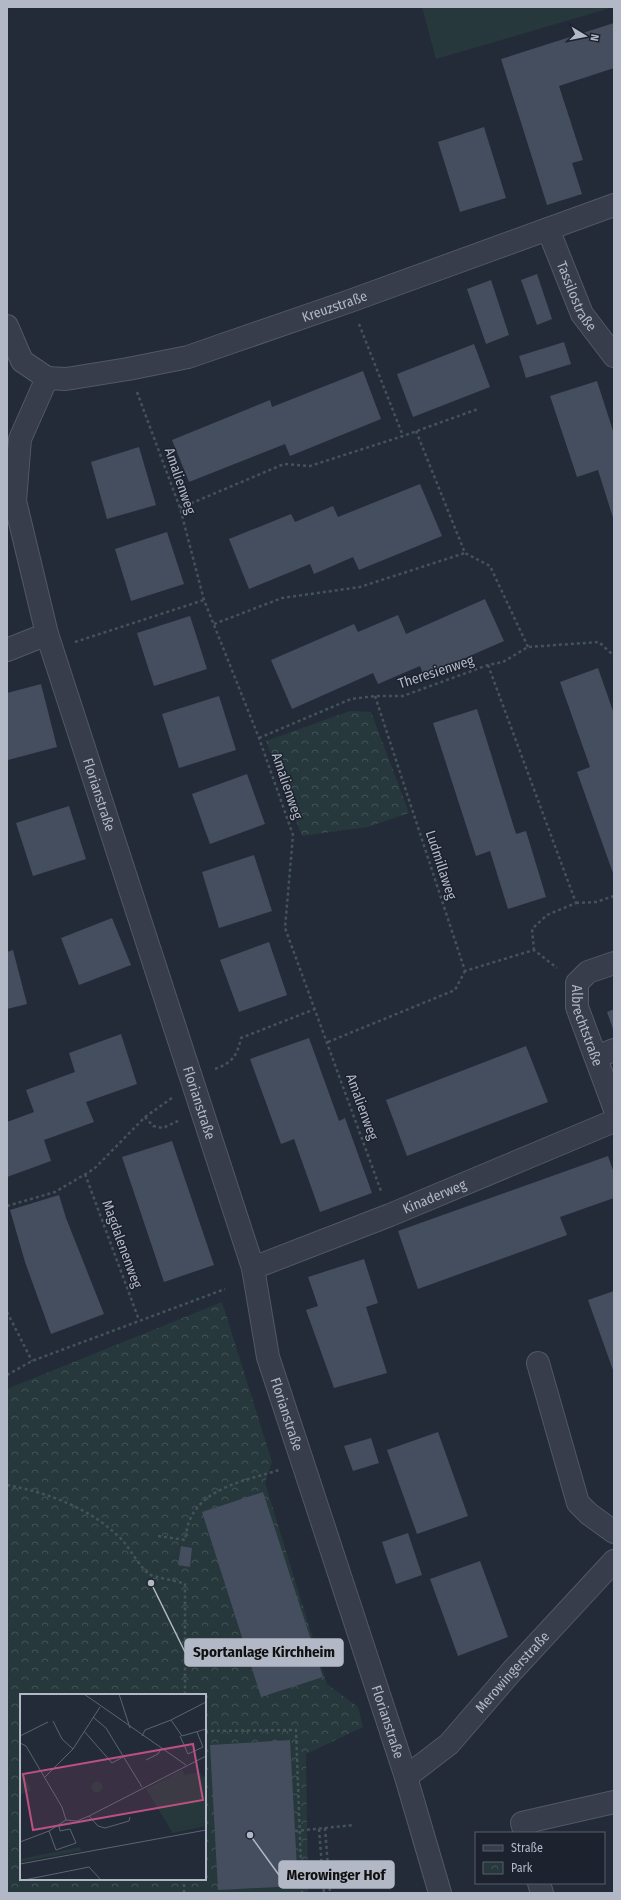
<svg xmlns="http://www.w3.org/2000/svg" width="621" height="1900" font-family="'Fira Sans Condensed',sans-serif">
	<defs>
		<pattern id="park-crowns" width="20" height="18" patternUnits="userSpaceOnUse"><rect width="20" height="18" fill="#26383b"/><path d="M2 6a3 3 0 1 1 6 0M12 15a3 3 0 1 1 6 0" fill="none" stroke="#435356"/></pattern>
	</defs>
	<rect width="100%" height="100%" fill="#232b39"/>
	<!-- green -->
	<path fill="#26383b" d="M422 7H614L436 59Z"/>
	<!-- park -->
	<path fill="url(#park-crowns)" fill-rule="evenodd" d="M350 711 371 712 409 813 368 827 302 836 266 741Z
		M222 1302 272 1462 265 1483 327 1684 358 1707 363 1727 306 1754 308 1893H7V1389ZM21 1695H205V1879H21Z"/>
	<!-- building -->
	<path fill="#444e5e" d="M614 23V68L559 86 583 160 572 163 582 194 547 205 501 59Z
		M484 127 506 198 460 212 438 142Z
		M537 274 552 319 537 325 521 280Z
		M491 280 509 335 486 344 467 289Z
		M564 342 571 364 526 378 519 356Z
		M474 344 490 387 413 417 397 374Z
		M363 371 381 419 290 456 285 444 189 482 172 440 270 400 272 407Z
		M597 381 614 434V521L598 470 577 477 550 396Z
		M139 447 156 505 107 519 91 462Z
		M420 484 442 536 359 570 353 557 314 574 310 564 249 589 229 539 291 514 295 522 333 506 338 517Z
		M167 532 184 584 131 601 115 549Z
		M485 599 504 641 424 676 420 666 378 684 373 673 292 709 271 660 354 624 358 632 398 615 406 634Z
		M190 616 207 669 154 686 137 633Z
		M598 668 614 714V876L577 772 590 767 560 682Z
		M41 684 57 747 8 760 7 754V693Z
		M219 696 236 750 179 768 162 714Z
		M477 709 516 834 526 831 546 897 508 909 490 851 476 856 433 723Z
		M247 774 265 824 210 844 192 794Z
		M69 806 86 859 33 876 16 823Z
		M254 855 272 911 219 928 202 872Z
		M112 918 131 965 79 985 61 938Z
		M269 942 287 995 239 1012 220 960Z
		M13 950 27 1004 7 1009V952Z
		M614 1009V1032L607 1012Z
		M121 1034 137 1084 86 1102 94 1122 44 1140 51 1161 7 1177V1122L34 1112 26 1090 75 1072 69 1053Z
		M309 1038 339 1121 345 1118 372 1193 320 1212 294 1139 281 1144 250 1059Z
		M526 1046 548 1102 407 1156 386 1100Z
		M172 1141 214 1265 164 1282 122 1157Z
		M608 1156 614 1173V1198L560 1217 567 1235 418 1289 398 1231Z
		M59 1195 66 1218 104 1314 51 1334 25 1262 10 1210Z
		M364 1259 378 1303 366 1307 387 1373 334 1388 306 1310 318 1306 308 1277Z
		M614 1291V1373L588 1300Z
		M438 1432 468 1516 417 1534 387 1450Z
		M371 1438 379 1463 353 1471 344 1446Z
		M263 1492 323 1677 261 1697 202 1512Z
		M408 1533 422 1575 396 1584 382 1542Z
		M181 1546 192 1548 190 1567 178 1565Z
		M480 1561 508 1637 458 1656 430 1579Z
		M290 1740 298 1886 218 1890 210 1745Z"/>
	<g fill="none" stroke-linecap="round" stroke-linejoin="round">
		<!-- minor casing -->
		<g stroke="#525864" stroke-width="24">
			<g id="minor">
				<path id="s1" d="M548 229 582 314 614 356"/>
				<path id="s2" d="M7 326 22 361 47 378 20 439 15 501 47 634 253 1268 268 1357 406 1777 440 1893"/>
				<path id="s3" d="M47 378 66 379 128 369 188 357 350 301 614 205"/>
				<path d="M7 650 47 634"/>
				<path id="s4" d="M614 963 588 972 577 983V1007L614 1107"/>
				<path d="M596 1057 614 1050"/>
				<path id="s5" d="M253 1268 390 1215 614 1121"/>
				<path d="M538 1363 578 1503 589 1514 614 1532"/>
				<path id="s6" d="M406 1777 449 1744 512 1671 614 1561"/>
				<path d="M525 1833 522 1823 614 1802"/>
				<path d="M539 1883 542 1893"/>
			</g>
		</g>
		<!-- path -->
		<path stroke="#435358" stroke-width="2.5" stroke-dasharray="3 3" stroke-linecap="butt" d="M359 324 403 436
			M137 392 180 508 204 600 259 738 293 835 285 928 381 1191
			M416 431 465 553 490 566 528 647
			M180 508 284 464 310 466 403 436 478 409
			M214 624 282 598 360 587 465 553
			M75 642 204 600
			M488 665 576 903 547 915 532 929 534 950
			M375 696 465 971 534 950 557 968
			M259 738 351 699 375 696H403L488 665 503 662 528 647 599 642 614 656
			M576 903 596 902 614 896
			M328 1042 455 990 465 971
			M215 1069C233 1062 237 1056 241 1038L315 1009
			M145 1117 153 1126 163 1128 178 1121
			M85 1174 139 1320
			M7 1206 55 1192 94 1169 145 1117 172 1098
			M7 1312 32 1361
			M7 1375 32 1361 225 1289
			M7 1485C49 1493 93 1509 123 1541 130 1549 142 1570 149 1574 155 1578 176 1580 185 1584V1695
			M158 1536 185 1540C186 1534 187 1527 189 1522 202 1487 248 1480 279 1470
			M205 1731 296 1730 302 1893
			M325 1828 330 1893
			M319 1829 324 1893
			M295 1831 354 1825
			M184 1893V1879"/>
		<!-- minor -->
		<use href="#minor" stroke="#373d4a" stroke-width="22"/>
	</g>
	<g text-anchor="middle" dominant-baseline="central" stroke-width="3" stroke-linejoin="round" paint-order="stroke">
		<!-- street labels -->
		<g font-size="14" fill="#b2b8c6" stroke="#1c222e">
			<text stroke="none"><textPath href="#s1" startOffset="73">Tassilostraße</textPath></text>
			<text stroke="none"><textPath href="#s3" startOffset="298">Kreuzstraße</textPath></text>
			<text transform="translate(180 481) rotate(71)">Amalienweg</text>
			<text transform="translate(436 672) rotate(-18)">Theresienweg</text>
			<text transform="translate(287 786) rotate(71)">Amalienweg</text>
			<text stroke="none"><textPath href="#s2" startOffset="503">Florianstraße</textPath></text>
			<text transform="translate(441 865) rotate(72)">Ludmillaweg</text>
			<text stroke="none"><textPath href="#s4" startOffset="87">Albrechtstraße</textPath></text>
			<text stroke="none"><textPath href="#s2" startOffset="827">Florianstraße</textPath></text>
			<text transform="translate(362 1107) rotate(70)">Amalienweg</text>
			<text stroke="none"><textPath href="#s5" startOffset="195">Kinaderweg</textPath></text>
			<text transform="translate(122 1244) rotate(70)">Magdalenenweg</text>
			<text stroke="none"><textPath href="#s2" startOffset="1151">Florianstraße</textPath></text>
			<text stroke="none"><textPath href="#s6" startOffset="150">Merowingerstraße</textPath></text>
			<text stroke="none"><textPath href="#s2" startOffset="1475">Florianstraße</textPath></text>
		</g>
	</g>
	<!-- overview -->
	<g transform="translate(20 1694)">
		<rect width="186" height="186" fill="#232b39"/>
		<path d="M2 78 11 96 0 101V79Z" fill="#26383b"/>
		<path d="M186 129V132L152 139 151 136ZM60 153 61 157 0 168V165Z" fill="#26383b"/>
		<path d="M162 76 165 81 180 78 182 83 186 81V129L151 136 126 95ZM71.5 93a5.5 5.5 0 1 1 11 0a5.5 5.5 0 1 1-11 0Z" fill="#26383b"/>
		<path fill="none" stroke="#5c6371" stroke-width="1" d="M64 0 166 71M99 0 110 34M73 23 86 34 122 93M151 26 186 8M33 27 42 45 53 55M64 37 92 69 103 63M0 42 28 28M122 42 125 36 151 26 162 42 186 35M160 42 168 60 183 53 177 38M0 49 6 52 42 113 46 126M126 66 138 60 141 55M25 83 53 55 80 13M69 122 78 132 85 134 109 127 110 123M29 137 36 156 56 149 50 135 40 137 39 132M0 148 29 137 46 126 57 127 69 122 186 62M0 170 186 136M4 186 69 173 81 186"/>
		<path fill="#bc5080" fill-opacity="0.15" stroke="#bc5080" stroke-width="2" d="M173 50 183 106 13 136 3 80Z"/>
		<rect width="186" height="186" fill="none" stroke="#b2b8c6" stroke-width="2"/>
	</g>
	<!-- callouts -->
	<path fill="none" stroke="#b2b8c6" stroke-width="1.5" d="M151 1583L185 1652M250 1835L279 1875"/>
	<g fill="#b2b8c6" stroke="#1c222e" stroke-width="1.5">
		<circle cx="151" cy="1583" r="4"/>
		<circle cx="250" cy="1835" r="4"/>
	</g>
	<g fill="#b2b8c6" stroke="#b2b8c6" stroke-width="1.5">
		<rect x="185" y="1639" width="158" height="27" rx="4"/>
		<rect x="279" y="1861" width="115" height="27" rx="4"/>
	</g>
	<g font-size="15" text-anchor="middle" font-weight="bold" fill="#111">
		<text x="264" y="1657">Sportanlage Kirchheim</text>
		<text x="336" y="1880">Merowinger Hof</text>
	</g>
	<!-- border -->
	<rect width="621" height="1900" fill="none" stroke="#b2b8c6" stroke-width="16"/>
	<!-- legend -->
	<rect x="475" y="1832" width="130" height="52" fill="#1c222e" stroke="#585e6b"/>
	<rect x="483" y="1845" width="20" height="6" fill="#373d4a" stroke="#585e6b"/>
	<text x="511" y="1852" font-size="12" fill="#b2b8c6">Straße</text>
	<rect x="483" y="1862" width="20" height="12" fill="url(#park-crowns)" stroke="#585e6b"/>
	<text x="511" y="1872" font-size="12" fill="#b2b8c6">Park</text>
	<!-- north arrow -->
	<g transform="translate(585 36) rotate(100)" stroke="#1c222e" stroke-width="3" paint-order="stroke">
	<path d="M0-3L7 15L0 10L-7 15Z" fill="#b2b8c6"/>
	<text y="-6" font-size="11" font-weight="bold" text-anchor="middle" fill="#b2b8c6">N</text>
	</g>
</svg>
